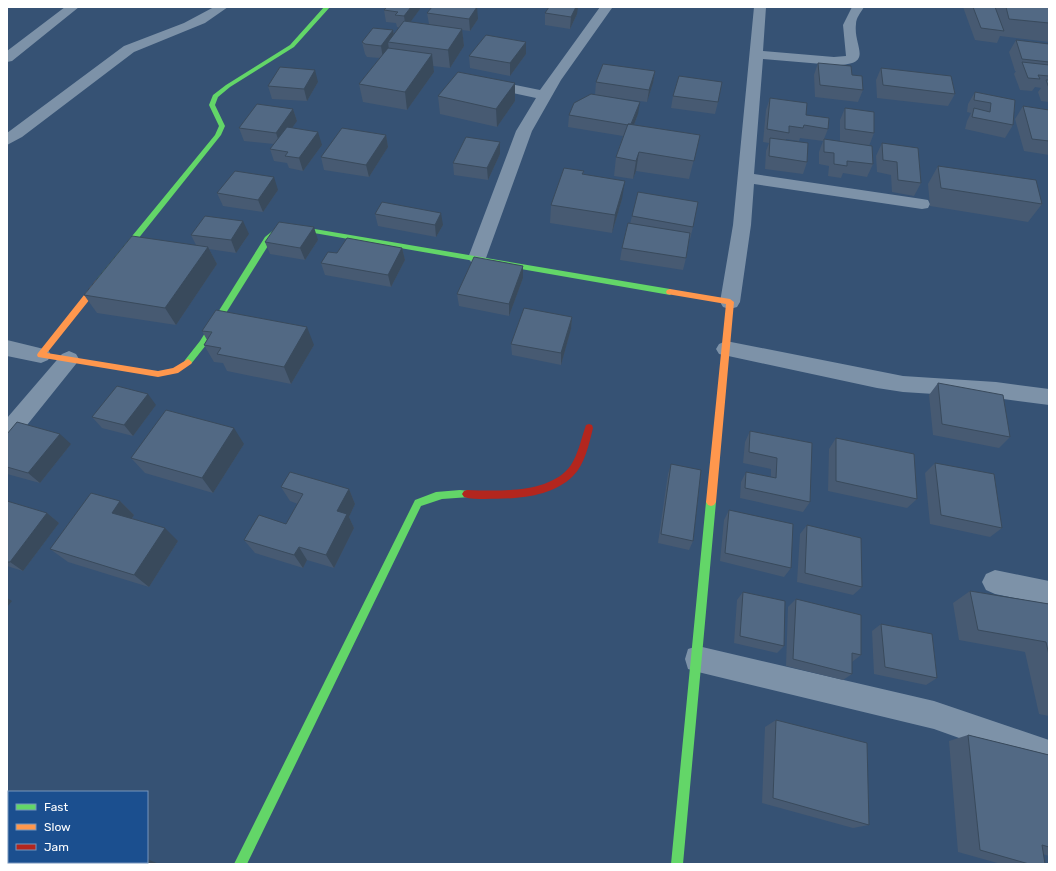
<svg xmlns="http://www.w3.org/2000/svg" width="1056" height="871" font-family="Rubik,sans-serif">
	<rect width="100%" height="100%" fill="#365274"/>
	<g fill="none" stroke-linecap="round" stroke-linejoin="round">
		<!-- street -->
		<path fill="#7d92a8" fill-rule="evenodd" d="M65 7H79L12 61 7 62V51Z
			M214 7H228L205 23 134 52 22 137 7 145V133L124 46 184 23Z
			M600 7 612 8 561 80 532 131 486 258 483 262 477 264 471 262 468 258 516 131 536 98 481 86 479 83 481 80 486 79 540 90Z
			M754 7H766L763 51 834 57 846 56 843 25 852 7H864C861 12 856 18 856 24 853 47 876 65 834 65L763 59 754 174 922 199 928 200 930 204 928 208 922 209 754 184 751 225 740 302 737 307 730 309 723 307 720 302 733 225Z
			M7 340 48 350 51 355 48 360 41 363 7 356Z
			M726 341 903 376 996 382 1049 389V405L996 398 903 392 877 388 719 354 716 349 719 344Z
			M69 351 76 354 79 359 76 364 15 440 7 443V418L62 354Z
			M995 570 1049 581V605L995 594 986 590 982 582 986 574Z
			M698 646 934 701 1049 740V770L934 729 698 672 688 669 685 659 688 649Z"/>
		<!-- fast -->
		<path fill="#63d668" fill-rule="evenodd" d="M324 7H330L294 47 230 87 218 97 215 105 225 126 221 135 102 284H96V280L215 135 219 126 209 105 213 95 226 85 290 45Z
			M291 225 670 289 674 292 670 295 291 229 281 233 271 241 206 345 191 364H185L184 362 185 360 200 341 265 237 275 229Z
			M460 490 470 491 472 494 470 497 442 499 421 506 247 864H234L415 500 436 492Z
			M711 498 714 499 716 502 683 864H671L706 502 708 499Z"/>
		<!-- slow -->
		<path fill="#ff974d" fill-rule="evenodd" d="M99 279 103 282 102 284 47 353 158 371 173 368 188 359 192 362 191 364 178 373 158 377 38 357 37 355 38 353 96 280Z
			M670 289 730 299 734 302 716 502 714 505 711 506 708 505 706 502 726 304 667 294 666 292 667 290Z"/>
		<!-- jam -->
		<path fill="#b3261e" fill-rule="evenodd" d="M589 424 592 425 593 428C589 444 585 464 573 476 551 498 514 499 485 499 478 499 470 499 464 497L462 494 464 491 467 490C498 491 551 494 571 465 578 454 581 440 585 428L586 425Z"/>
	</g>
	<!-- wall -->
	<path fill="#475a72" d="M963 7H1049V42L1000 36 997 43 975 40Z
		M420 9 410 22 429 24 427 13 478 19 470 31 462 30 464 46 450 68 433 66 434 72 407 110 363 102 359 84 380 58 367 57 365 54 362 42 393 30 394 34 399 27H397L396 23 386 22 384 10Z
		M545 13 577 14 570 29 545 25Z
		M1016 40 1049 44V102L1041 101 1038 92 1041 88 1035 87 1032 91 1020 90 1014 74 1016 71H1015L1009 52Z
		M526 42V54L510 76 470 68 469 56Z
		M818 63 852 75 863 90 858 102 815 97 814 75Z
		M881 68 955 94 948 106 877 98 876 80Z
		M655 71 653 83 647 102 595 95 596 82Z
		M318 82 307 101 272 99 268 86Z
		M975 92 1015 100 1013 125 1005 138 965 129 967 121 971 113 967 112 968 104Z
		M438 96 515 101 497 127 440 114Z
		M673 96 718 102 715 114 671 108Z
		M770 98 806 115 828 129 824 139 873 164 867 177 843 173 841 178 828 176 829 166 819 164V152L823 141 800 138 799 141 786 139V140L807 162 803 174 765 169 766 151 769 143 763 142 766 110Z
		M1023 106 1049 110V155L1024 151 1015 119Z
		M845 108 874 133 869 146 840 141V120Z
		M293 109 297 121 292 128 322 145 303 171 289 168 287 163 274 161 270 149 274 144 244 141 239 128Z
		M638 114 634 125 700 135 689 179 636 171 633 179 614 176 616 157 623 136 568 127 569 115Z
		M386 135 388 147 369 177 324 170 321 157Z
		M500 142V154L488 180 454 175 453 163Z
		M882 143 921 183 914 196 892 192 891 175 877 172 876 156Z
		M938 166 1042 204 1028 222 930 206 928 184Z
		M584 171 583 175 622 199 612 233 550 223 551 205Z
		M278 190 263 212 223 206 217 193Z
		M375 214 443 225 436 237 378 226Z
		M632 216 693 227 690 239H689L686 258 683 270 620 260 622 248 630 224Z
		M249 234 236 253 209 249 217 264 176 325 97 313 84 295 196 245 191 235Z
		M318 240 305 260 270 254 265 242Z
		M402 248 405 260 391 287 325 275 321 263Z
		M523 266V278L509 316 459 306 457 294Z
		M572 317 571 329 561 365 512 355 511 344Z
		M202 331 314 345 291 384 227 371 223 363 214 362 204 345 207 340Z
		M938 383 1010 437 999 448 933 435 929 395Z
		M156 405 133 436 102 428 92 417Z
		M750 431 812 443 810 502 803 512 740 498 741 482 746 472 771 477V469L743 463 745 442Z
		M7 434 71 444 40 483 7 474Z
		M836 438 917 499 907 508 828 491 829 449Z
		M244 444 213 493 145 473 131 458Z
		M935 463 1002 528 990 537 930 524 925 473Z
		M671 464 693 541 689 550 658 543 668 474Z
		M281 487 349 489 355 504 349 517 354 528 334 568 307 560 303 568 255 553 244 540 286 524 298 504 290 501Z
		M7 501 47 513 59 523 23 571 7 566Z
		M120 501 134 515 132 518 178 541 149 587 68 562 50 549Z
		M729 510 791 568 784 577 720 561 724 520Z
		M807 525 862 587 853 595 797 582 800 534Z
		M970 591 1049 604V716L1039 714 1025 652 959 640 953 603Z
		M743 592 784 646 777 653 734 643 737 600Z
		M796 599 861 655 852 662V674L843 680 786 666 788 607Z
		M881 624 937 678 926 685 874 674 872 631Z
		M776 720 869 825 853 828 762 803 765 727Z
		M968 735 1049 755V856L1043 854 1045 864H1001L958 852 949 741Z"/>
	<!-- shaded-wall -->
	<path fill="#394a5c" d="M411 7H420V9L406 28 404 16Z
		M477 7 478 19 470 31 469 19Z
		M576 7H578L577 14 570 29 571 17Z
		M462 29 464 46 450 68 448 50Z
		M393 30 395 42H388L389 50 383 59 381 46Z
		M526 42V54L510 76V63Z
		M432 54 434 72 407 110 405 92Z
		M315 70 318 82 307 101 304 89Z
		M655 71 653 83 647 102 649 90Z
		M515 83V101L497 127 496 109Z
		M640 102 638 114 629 138 631 125Z
		M293 109 297 121 280 145 276 133Z
		M318 132 322 145 303 171 299 158Z
		M386 135 388 147 369 177 366 165Z
		M500 142V154L488 180 487 168Z
		M639 152 636 171 633 179 636 161Z
		M274 177 278 190 263 212 258 200Z
		M625 181 622 199 612 233 615 215Z
		M441 213 443 225 436 237 435 225Z
		M243 221 249 234 236 253 231 240Z
		M314 227 318 240 305 260 300 248Z
		M208 247 217 264 176 325 165 308Z
		M402 248 405 260 391 287 388 275Z
		M523 266V278L509 316V304Z
		M572 317 571 329 561 365V353Z
		M307 327 314 345 291 384 284 367Z
		M148 394 156 405 133 436 124 425Z
		M234 428 244 444 213 493 202 478Z
		M60 434 71 444 40 483 28 473Z
		M349 489 355 504 349 517 354 528 334 568 326 555 337 511Z
		M120 501 134 515 127 526 112 513Z
		M47 513 59 523 23 571 10 562Z
		M165 528 178 541 149 587 134 575Z
		M299 547 307 560 303 568 294 555Z
		M7 598 12 601 7 607Z
		M147 859 159 864H149L144 862H147Z"/>
	<!-- building -->
	<path fill="#526984" stroke="#394a5c" d="M387 7H411L404 16 395 15 398 12 384 10Z
		M432 7H477L469 19 427 13Z
		M549 7H576L571 17 545 13Z
		M973 7H995L1004 31 981 28Z
		M1006 7H1049V23L1009 19Z
		M404 21 462 29 448 50 388 42Z
		M373 28 393 30 381 46 365 44 362 42Z
		M486 35 526 42 510 63 469 56Z
		M1016 40 1049 44V62L1022 59Z
		M388 48 432 54 405 92 359 84Z
		M1022 62 1049 65V76L1038 75 1040 79 1028 78Z
		M818 63 851 66 852 75 862 76 863 90 820 85Z
		M603 64 655 71 649 90 596 82Z
		M280 67 315 70 304 89 268 86Z
		M881 68 951 76 955 94 883 85Z
		M458 72 515 83 496 109 438 96Z
		M679 76 722 82 718 102 673 96Z
		M1046 80H1049V88Z
		M975 92 1015 100 1013 125 972 117 974 108 990 112 991 103 974 100Z
		M591 94 640 102 631 124H628V125L569 115 574 103Z
		M770 98 807 103 806 115 829 118 828 129 804 125 803 128 789 126V133L767 129Z
		M257 104 293 109 276 133 239 128Z
		M1023 106 1049 110V141L1032 139Z
		M845 108 874 112V133L845 129Z
		M628 124 700 135 694 161 639 152 636 161 616 157Z
		M287 127 318 132 299 158 285 156 288 152 270 149Z
		M342 128 386 135 366 165 321 157Z
		M466 137 500 142 487 168 453 163Z
		M770 138 808 143 807 162 769 156Z
		M824 139 872 146 873 164 847 161V166L834 164V153L824 152Z
		M882 143 918 148 921 183 898 180 897 162 883 160Z
		M938 166 1036 180 1042 204 941 188Z
		M564 168 584 171 582 174 625 181 615 215 551 205Z
		M235 171 274 177 258 200 217 193Z
		M638 192 698 202 693 227 632 216Z
		M382 202 441 213 435 225 375 214Z
		M205 216 243 221 231 240 191 235Z
		M279 222 314 227 300 248 265 242Z
		M628 223 690 233 686 258 622 248Z
		M132 236 208 247 165 308 84 295Z
		M347 238 402 248 388 275 321 263 328 252 337 253Z
		M474 257 523 266 509 304 457 294Z
		M524 308 572 317 561 353 511 344Z
		M216 310 307 327 284 367 217 354 221 348 204 345 212 332 202 331Z
		M938 383 1003 395 1010 437 942 424Z
		M117 386 148 394 124 425 92 417Z
		M166 410 234 428 202 478 131 458Z
		M17 422 60 434 28 473 7 467V434Z
		M750 431 812 443 810 502 745 488 746 472 776 478 777 458 749 452Z
		M836 438 914 454 917 499 836 481Z
		M935 463 994 474 1002 528 941 515Z
		M671 464 701 470 693 541 661 534Z
		M290 472 349 489 337 511 347 514 326 555 299 547 294 555 244 540 259 515 286 524 303 494 281 487Z
		M91 493 120 501 112 513 165 528 134 575 50 549Z
		M7 501 47 513 10 562H7Z
		M729 510 793 524 791 568 725 553Z
		M807 525 861 538 862 587 805 573Z
		M970 591 1049 604V655L1046 642 978 630Z
		M743 592 785 601 784 646 740 636Z
		M796 599 861 615V655L852 653V674L793 659Z
		M881 624 932 634 937 678 885 667Z
		M776 720 867 743 869 825 773 798Z
		M968 735 1049 755V847L1042 845 1045 864H1029L980 850Z
		M112 862H144L149 864H110Z"/>
	<!-- border -->
	<rect width="1056" height="871" fill="none" stroke="#ffffff" stroke-width="16"/>
	<!-- legend -->
	<rect x="8" y="791" width="140" height="72" fill="#1b4f8f" stroke="#7695bc"/>
	<rect x="16" y="804" width="20" height="6" fill="#63d668" stroke="#7695bc"/>
	<text x="44" y="811" font-size="12" fill="#ffffff">Fast</text>
	<rect x="16" y="824" width="20" height="6" fill="#ff974d" stroke="#7695bc"/>
	<text x="44" y="831" font-size="12" fill="#ffffff">Slow</text>
	<rect x="16" y="844" width="20" height="6" fill="#b3261e" stroke="#7695bc"/>
	<text x="44" y="851" font-size="12" fill="#ffffff">Jam</text>
</svg>
